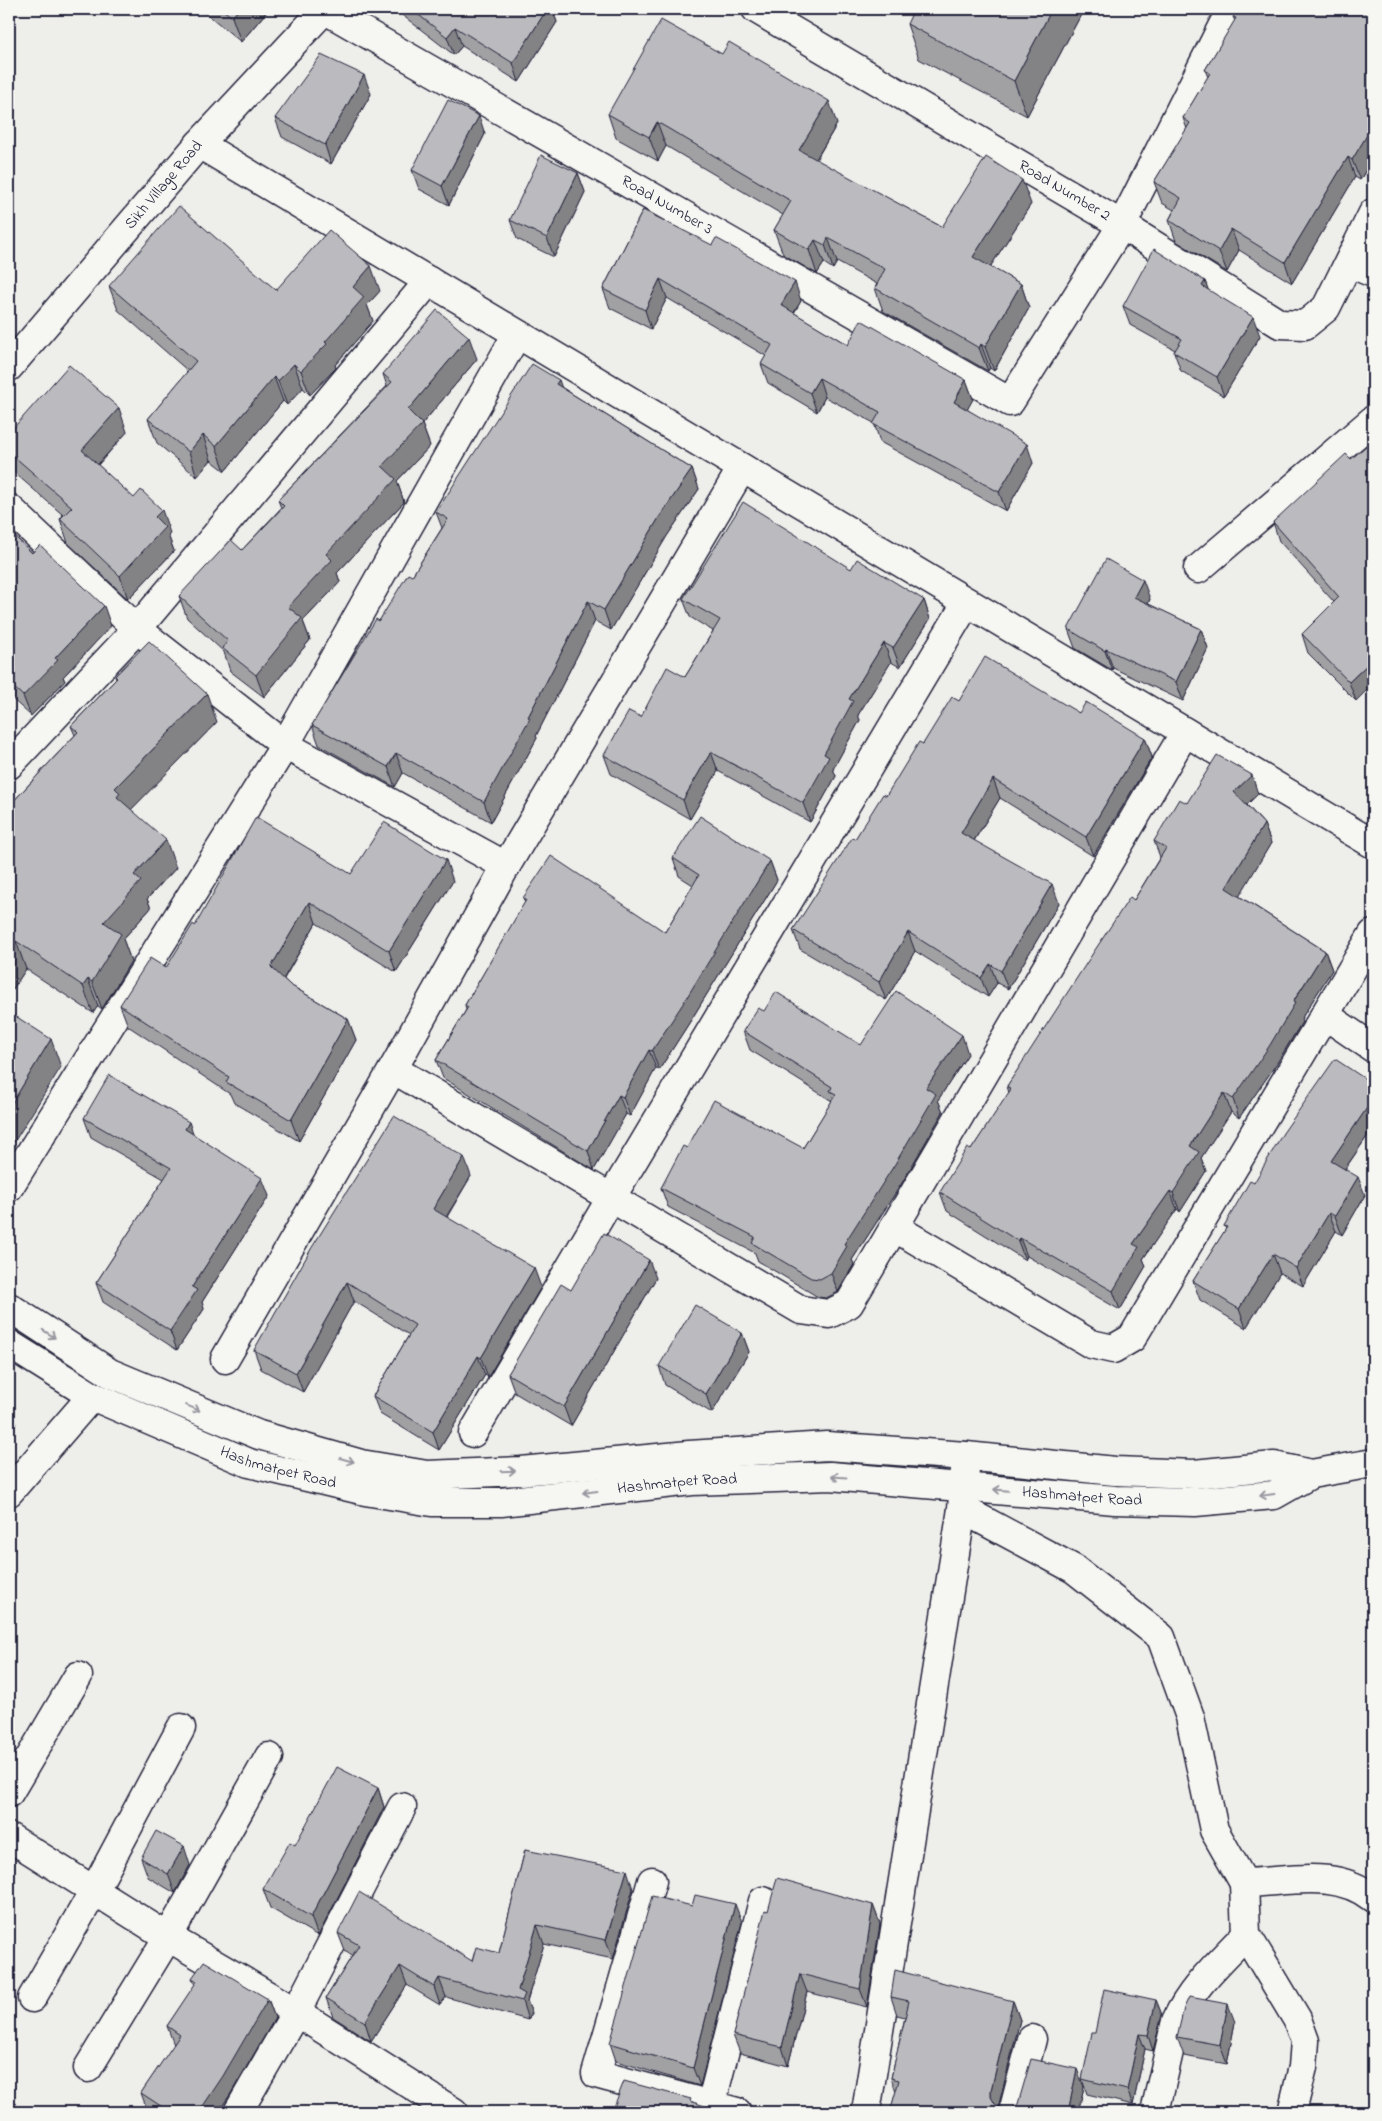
<svg xmlns="http://www.w3.org/2000/svg" width="1382" height="2121" font-family="'Indie Flower',sans-serif">
	<rect width="100%" height="100%" fill="#eeeeeb"/>
	<filter id="ink" filterUnits="userSpaceOnUse"><feTurbulence type="fractalNoise" baseFrequency=".02" numOctaves="2"/><feDisplacementMap in="SourceGraphic" scale="10" xChannelSelector="R" yChannelSelector="G"/><feConvolveMatrix kernelMatrix="1 2 1 2 8 2 1 2 1" color-interpolation-filters="sRGB"/></filter>
	<g filter="url(#ink)">
		<g fill="none" stroke-linecap="round" stroke-linejoin="round">
			<!-- minor casing -->
			<g stroke="#22223b" stroke-width="31">
				<g id="minor">
					<path id="s1" d="M324 9 1010 402 1122 225 1231 9"/>
					<path id="s2" d="M756 9 1122 225 1280 324 1305 325 1326 308 1373 213"/>
					<path d="M199 144 1373 844"/>
					<path d="M1349 263 1373 273"/>
					<path d="M9 508 137 629 285 745 506 866"/>
					<path d="M1198 569 1373 420"/>
					<path d="M9 765 137 629 429 281"/>
					<path d="M1325 1015 1373 1048"/>
					<path d="M393 1069 801 1310 829 1314 849 1304 1185 732"/>
					<path d="M9 1187 285 745 517 334"/>
					<path d="M894 1227 1091 1344 1113 1349 1132 1338 1373 934"/>
					<path d="M225 1359 393 1069 506 866 742 468"/>
					<path d="M473 1433 611 1198 967 602"/>
					<path d="M9 1492 92 1396"/>
					<path d="M962 1509 1074 1569 1161 1637 1190 1717 1214 1830 1244 1883C1288 1882 1335 1868 1373 1898"/>
					<path d="M269 1757 168 1937 296 2012 454 2112"/>
					<path d="M9 1793 78 1676"/>
					<path d="M9 1837 168 1937 88 2068"/>
					<path d="M652 1881 596 2074 737 2112"/>
					<path d="M1244 1883 1246 1934 1297 2019 1305 2041 1303 2067 1292 2112"/>
					<path d="M32 1998 94 1891 181 1728"/>
					<path d="M711 2105 763 1901"/>
					<path d="M238 2112 296 2012 402 1807"/>
					<path d="M866 2112 962 1509 966 1456"/>
					<path d="M1013 2112 1032 2039"/>
					<path d="M1155 2112 1176 2021C1191 1987 1222 1960 1246 1934"/>
				</g>
			</g>
			<!-- major casing -->
			<g stroke="#22223b" stroke-width="31">
				<g id="major">
					<path id="s3" d="M9 367 199 144 325 9"/>
					<path d="M9 1307 110 1373 259 1435 361 1464 427 1475 521 1471 689 1455 827 1446 966 1456 1115 1471 1194 1474 1274 1466 1311 1474"/>
					<path id="s4" d="M9 1344 92 1396 249 1463 365 1491 432 1502H501L692 1481 830 1476 1115 1500 1195 1502 1274 1495 1311 1474 1373 1463"/>
				</g>
			</g>
			<!-- minor -->
			<use href="#minor" stroke="#f6f6f2" stroke-width="28"/>
			<!-- major -->
			<use href="#major" stroke="#f6f6f2" stroke-width="28"/>
		</g>
		<!-- wall -->
		<path fill="#a1a1a4" stroke="#22223b" d="M201 9H269L241 42Z
			M400 9H552L557 22 519 82 462 46 454 55 402 15Z
			M1084 9 1027 116 919 59 907 24Z
			M1373 9V158L1360 180 1355 177 1292 283 1239 250 1227 272 1176 241 1169 220 1174 210 1162 203 1154 182 1187 129 1183 118 1208 77 1205 70 1235 21 1233 17 1337 13Z
			M371 94 331 164 282 137 275 118Z
			M608 114 837 124 816 160 942 227 1031 204 990 267 1021 284 1029 308 994 371 990 368 988 371 883 311 875 288 877 284 837 262 833 269 824 263 817 274 783 254 774 230 783 215 666 146 658 161 616 138Z
			M485 134 449 205 419 189 412 170Z
			M578 173 585 192 554 257 517 239 510 220Z
			M643 210 801 301 794 313 848 345 966 380 973 399 967 409 1033 463 1006 511 880 442 874 423 825 397 817 412 768 383 761 364 766 356 667 298 651 329 610 308 603 289Z
			M1205 281 1208 290 1260 336 1224 396 1181 371 1174 352 1175 350 1130 325 1123 306Z
			M109 286 276 290 380 291 367 305 373 321 335 365 336 368 331 373 310 395 303 388 287 405 283 401 225 471 211 460 197 477 157 443 148 419 188 371 118 310Z
			M477 359 422 424 430 446 397 481 404 502 337 573 340 582 303 621 310 640 264 697 230 671 224 652 187 618 179 596 242 550 281 508 278 500 387 386 383 374Z
			M561 387 692 469 699 489 667 536 611 630 595 621 536 736 537 738 491 822 403 773 395 787 319 745 312 725 379 621 412 576 442 528 436 512Z
			M127 432 98 465 170 533 168 535 174 551 128 599 68 543 60 519 63 515 9 468V433Z
			M1373 440V684L1356 701 1308 653 1302 634 1334 602 1279 541 1273 522Z
			M9 531 111 626 63 677 65 681 31 716 9 696Z
			M851 569 924 600 930 619 900 667 891 662 858 715 860 720 833 769 836 776 810 822 718 771 690 819 611 774 604 755 641 717 685 677 713 631 690 617 683 599Z
			M1150 599 1148 604 1201 629 1208 648 1183 701 1113 668 1112 670 1075 648 1068 629Z
			M115 676 217 722 131 809 176 868 147 899 151 908 123 939 131 961 102 1009 98 1006 93 1013 26 969 9 995V806L75 735 71 726 116 679Z
			M959 701 1079 713 1145 738 1152 757 1093 856 1000 798 974 841 1059 903 1008 989 997 983 988 997 915 951 886 1000 800 949 793 930 855 839 923 744Z
			M1258 794 1247 805 1264 824 1271 843 1239 896 1325 951 1332 970 1301 1019 1302 1022 1277 1063 1239 1118 1231 1112 1201 1158 1206 1171 1180 1212 1177 1209 1143 1259 1146 1266 1120 1310 1027 1256 1025 1260 947 1211 940 1192 971 1150 1009 1093 1007 1086 1134 900 1160 857 1154 841 1187 803Z
			M673 858 770 861 777 880 691 1020 659 1070 656 1068 630 1116 626 1114 594 1170 443 1078 436 1060 466 1010 465 1005 525 903 523 898 665 932 693 885 679 876Z
			M351 874 453 881 396 972 316 923 284 979 290 985 348 1019 356 1040 299 1141 234 1103 230 1094 128 1026 120 1005 166 968 195 926Z
			M764 1011 861 1045 968 1054 938 1100 943 1112 902 1183 852 1260 854 1264 838 1292 826 1298 818 1297 758 1261 755 1253 668 1207 661 1188 687 1148H803L832 1101 750 1050 743 1031Z
			M84 1118 193 1134 269 1196 202 1302 204 1309 177 1350 103 1302 96 1283 164 1179 91 1137Z
			M1373 1128 1345 1169 1365 1195 1342 1235 1336 1231 1303 1286 1280 1273 1246 1328 1200 1300 1193 1281 1226 1229 1224 1226 1254 1183Z
			M471 1176 447 1217 541 1287 488 1377 485 1375 439 1450 380 1414 373 1396 409 1335 354 1301 303 1392 261 1369 254 1350Z
			M656 1278 571 1426 515 1393 508 1374 571 1290Z
			M742 1333 749 1352 712 1413 665 1385 659 1366Z
			M378 1788 384 1807 318 1936 270 1908 263 1889Z
			M525 1850 633 1889 613 1959 544 1944 527 2001 532 2013 528 2020 446 1997 440 2005 407 1985 371 2041 333 2017 326 1998 352 1956 345 1951 338 1933 472 1961 499 1953Z
			M141 1858 190 1865 175 1893 148 1877Z
			M873 1905 880 1924 867 2007 807 1992 788 2066 740 2053 733 2035 768 1911Z
			M742 1922 700 2086 616 2061 610 2043Z
			M192 1978 268 1999 275 2018 230 2095 218 2112H148L141 2093 174 2045 167 2026 195 1985Z
			M891 1997 1013 2001 1020 2020 998 2106 1003 2109H1011L1084 2087 1078 2112H890L896 2092 891 2078 905 2017 897 2015Z
			M1156 2000 1162 2015 1153 2051 1145 2049 1133 2105 1087 2094 1082 2079 1095 2033Z
			M1235 2022 1227 2064 1184 2056 1177 2037Z"/>
		<!-- shaded-wall -->
		<path fill="#838386" stroke="#22223b" d="M239 9H269L241 42 232 17Z
			M547 9H552L557 22 519 82 513 63Z
			M1052 9H1084L1027 116 1014 81Z
			M455 27 462 46 454 55 447 37Z
			M364 75 371 94 331 164 325 145Z
			M829 101 837 124 807 174 799 150Z
			M1373 102V120L1369 109Z
			M479 116 485 134 449 205 442 186Z
			M657 122 666 146 658 161 649 137Z
			M1373 125V158L1360 180 1352 160Z
			M1348 157 1355 177 1292 283 1285 262Z
			M578 173 585 192 554 257 547 238Z
			M1022 180 1031 204 981 281 973 257Z
			M1231 229 1239 250 1227 272 1219 251Z
			M828 238 837 262 833 269 825 245Z
			M815 240 824 263 817 274 809 250Z
			M371 266 380 291 367 305 373 321 335 365 336 368 331 373 310 395 301 371 325 342 353 287Z
			M660 279 667 298 651 329 645 310Z
			M1205 281 1212 300 1202 286Z
			M795 282 801 301 787 324 781 305Z
			M1021 284 1029 308 994 371 985 347Z
			M1253 317 1260 336 1224 396 1217 377Z
			M469 337 477 359 422 424 430 446 397 481 404 502 337 573 340 582 303 621 310 640 264 697 256 675 288 607 326 554 382 466 408 410Z
			M981 344 990 368 988 371 979 348Z
			M294 364 303 388 287 405 278 381Z
			M274 377 283 401 225 471 216 446Z
			M819 378 825 397 817 412 810 393Z
			M559 380 566 400 556 384Z
			M966 380 973 399 961 421 954 402Z
			M119 408 127 432 90 473 82 450Z
			M203 435 211 460 197 477 189 452Z
			M1027 444 1033 463 1006 511 999 492Z
			M692 469 699 489 667 536 611 630 604 610 660 516Z
			M162 510 170 533 168 535 174 551 128 599 120 576 155 517Z
			M1143 580 1150 599 1141 616 1134 597Z
			M924 600 930 619 900 667 893 648Z
			M588 601 595 621 536 736 537 738 491 822 484 802Z
			M104 606 111 626 63 677 65 681 31 716 23 696 55 658Z
			M1201 629 1208 648 1183 701 1176 682Z
			M1373 634V651L1369 638Z
			M884 643 891 662 858 715 860 720 833 769 836 776 810 822 803 803 824 754 849 699Z
			M1106 649 1113 668 1112 670 1105 651Z
			M1373 659V684L1356 701 1349 682Z
			M207 694 217 722 128 813 117 797 115 788Z
			M1145 738 1152 757 1093 856 1086 837Z
			M711 752 718 771 690 819 683 800Z
			M396 753 403 773 395 787 388 767Z
			M1252 775 1258 794 1241 810 1234 792Z
			M993 779 1000 798 967 852 961 833Z
			M1264 824 1271 843 1233 907 1226 888Z
			M166 840 176 868 147 899 151 908 123 939 131 961 102 1009 92 982 104 922 134 875Z
			M446 860 453 881 396 972 389 951Z
			M770 861 777 880 691 1020 659 1070 652 1051Z
			M1052 884 1059 903 1008 989 1001 971Z
			M309 902 316 923 278 988 271 967Z
			M908 932 915 951 886 1000 879 982Z
			M16 941 26 969 9 995V953Z
			M1325 951 1332 970 1301 1019 1302 1022 1277 1063 1239 1118 1233 1099Z
			M990 964 997 983 988 997 981 978Z
			M88 979 98 1006 93 1013 83 986Z
			M348 1019 356 1040 299 1141 291 1120Z
			M962 1035 968 1054 938 1100 943 1112 902 1183 852 1260 854 1264 838 1292 831 1273 844 1244 926 1088Z
			M51 1039 61 1067 16 1139 9 1150V1108Z
			M649 1050 656 1068 630 1116 623 1097Z
			M1224 1093 1231 1112 1201 1158 1206 1171 1180 1212 1173 1193 1190 1146Z
			M619 1095 626 1114 594 1170 588 1151Z
			M1373 1099V1128L1337 1180 1331 1161Z
			M189 1122 196 1141 185 1129Z
			M464 1157 471 1176 440 1227 433 1209Z
			M1358 1177 1365 1195 1342 1235 1335 1216Z
			M262 1178 269 1196 202 1302 204 1309 177 1350 170 1331 192 1287Z
			M1170 1191 1177 1209 1143 1259 1146 1266 1120 1310 1113 1291 1133 1244Z
			M1329 1213 1336 1231 1303 1286 1296 1268Z
			M1020 1238 1027 1256 1025 1260 1018 1241Z
			M1273 1254 1280 1273 1246 1328 1239 1309Z
			M649 1260 656 1278 571 1426 564 1407Z
			M534 1268 541 1287 488 1377 481 1358Z
			M347 1282 354 1301 303 1392 296 1373Z
			M742 1333 749 1352 712 1413 706 1394Z
			M478 1356 485 1375 439 1450 433 1432Z
			M9 1404 16 1424 9 1434Z
			M378 1788 384 1807 318 1936 311 1917Z
			M184 1846 190 1865 175 1893 168 1874Z
			M627 1870 633 1889 613 1959 606 1940Z
			M735 1904 742 1922 700 2086 693 2068Z
			M873 1905 880 1924 867 2007 860 1989Z
			M537 1925 544 1944 527 2001 532 2013 528 2020 522 2001 518 1990Z
			M400 1966 407 1985 371 2041 365 2022Z
			M800 1974 807 1992 788 2066 782 2047Z
			M439 1978 446 1997 440 2005 434 1987Z
			M268 1999 275 2018 230 2095 218 2112H199Z
			M1156 2000 1162 2015 1153 2051 1148 2035Z
			M1013 2001 1020 2020 998 2108V2112L991 2097V2090Z
			M1228 2004 1235 2022 1227 2064 1220 2045Z
			M1139 2034 1145 2049 1133 2105 1127 2090Z
			M1077 2069 1084 2087 1078 2112H1068Z"/>
		<!-- building -->
		<path fill="#bbbbbf" stroke="#22223b" d="M222 9H239L232 17Z
			M411 9H547L513 63 455 27 447 37Z
			M914 9H1052L1014 81 907 24Z
			M1238 9H1330L1337 13 1339 9H1373V102L1369 109 1373 111V125L1352 160 1348 157 1285 262 1231 229 1219 251 1169 220 1181 198 1154 182 1190 123 1183 118 1210 73 1205 70 1236 18 1233 17Z
			M661 20 722 54 729 42 829 101 799 150 942 227 986 157 1022 180 973 257 1021 284 985 347 981 344 979 348 875 288 885 269 828 238 825 245 815 240 809 250 774 230 791 201 657 122 649 137 608 114Z
			M321 55 364 75 325 145 275 118Z
			M448 100 479 116 442 186 412 170Z
			M541 155 578 173 547 238 510 220Z
			M179 206 276 290 329 230 371 266 353 287 364 297 325 342 327 344 322 349 301 371 294 364 278 381 274 377 216 446 203 435 189 452 148 419 196 361 109 286Z
			M643 210 712 245 716 238 795 282 781 305 848 345 861 320 966 380 954 402 1027 444 999 492 873 424 880 412 819 378 810 393 761 364 772 345 660 279 645 310 603 289Z
			M1154 249 1205 281 1202 286 1253 317 1217 377 1174 352 1182 339 1123 306Z
			M437 310 469 337 408 410 422 424 382 466 396 479 326 554 332 560 288 607 302 618 256 675 222 648 228 641 179 596 231 540 242 550 284 506 278 500 392 382 383 374Z
			M532 364 559 380 556 384 692 469 660 516 604 610 588 601 528 717 530 718 484 802 396 753 388 767 312 725 376 619 379 621 408 574 412 576 448 519 436 512Z
			M69 365 119 408 82 450 134 498 141 490 162 510 155 517 165 527 120 576 60 519 72 507 9 452V433Z
			M1373 440V634L1369 638 1373 643V659L1349 682 1302 634 1339 597 1273 522 1346 454 1351 459Z
			M743 502 851 569 857 559 924 600 893 648 884 643 849 699 853 701 824 754 829 757 803 803 711 752 683 800 604 755 629 711 641 717 667 667 685 677 720 620 683 599Z
			M9 531 32 553 40 545 104 606 55 658 58 660 23 696 9 683Z
			M1106 559 1143 580 1134 597 1201 629 1176 682 1106 649 1105 651 1068 629Z
			M149 641 207 694 115 788 120 793 117 797 166 840 134 875 141 881 104 922 121 934 92 982 88 979 83 986 16 941 9 953V806L78 732 71 726 117 678 115 676Z
			M985 657 1079 713 1086 702 1145 738 1086 837 993 779 961 833 1052 884 1001 971 990 964 981 978 908 932 879 982 793 930 852 838 855 839 883 794 886 796 919 742 923 744 952 697 959 701Z
			M1217 755 1252 775 1234 792 1264 824 1226 888 1325 951 1293 1002 1295 1003 1270 1045 1233 1099 1224 1093 1190 1146 1199 1152 1173 1193 1170 1191 1133 1244 1139 1247 1113 1291 1020 1238 1018 1241 940 1192 967 1148 971 1150 1011 1089 1007 1086 1095 950 1130 897 1134 900 1166 848 1154 841 1179 799 1187 803Z
			M700 816 770 861 684 1002 652 1051 649 1050 623 1097 619 1095 588 1151 436 1060 468 1007 465 1005 526 900 523 898 551 856 665 932 699 875 673 858Z
			M256 817 351 874 384 822 446 860 389 951 309 902 271 967 290 985 348 1019 291 1120 226 1082 229 1077 120 1005 150 958 166 968 193 924 195 926Z
			M896 991 962 1035 926 1088 936 1094 895 1164 844 1244 847 1246 831 1273 820 1279 811 1278 752 1243 755 1237 661 1188 683 1146 687 1148 714 1100 803 1148 836 1094 830 1091 832 1087 743 1031 758 1008 764 1011 776 992 861 1045Z
			M9 1012 51 1039 9 1108Z
			M1335 1059 1373 1084V1099L1331 1161 1358 1177 1335 1216 1329 1213 1296 1268 1273 1254 1239 1309 1193 1281 1227 1227 1224 1226 1250 1181 1254 1183 1283 1133Z
			M109 1075 189 1122 185 1129 262 1178 192 1287 197 1290 170 1331 96 1283 171 1168 84 1118Z
			M394 1116 464 1157 433 1209 534 1268 481 1358 478 1356 433 1432 373 1396 415 1325 347 1282 296 1373 254 1350 311 1249Z
			M604 1233 649 1260 564 1407 508 1374 561 1284 571 1290Z
			M695 1305 742 1333 706 1394 659 1366Z
			M337 1767 378 1788 311 1917 263 1889 290 1842 295 1845Z
			M156 1831 184 1846 168 1874 141 1858Z
			M525 1850 627 1870 606 1940 537 1925 518 1990 525 1994 522 2001 439 1978 434 1987 400 1966 365 2022 326 1998 359 1945 338 1933 359 1892 472 1961 476 1947 499 1953Z
			M777 1878 873 1905 860 1989 800 1974 782 2047 733 2035 765 1910 768 1911Z
			M695 1895 735 1904 693 2068 610 2043 652 1896 692 1906Z
			M204 1961 268 1999 223 2076 199 2112H170L141 2093 180 2035 167 2026 197 1981 192 1978Z
			M895 1970 1013 2001 991 2090V2097L995 2104 1003 2109H1011L1018 2104 1031 2059 1077 2069 1068 2112H890L899 2080 891 2078 909 2001 891 1997Z
			M1104 1989 1156 2000 1148 2035 1139 2034 1127 2090 1082 2079 1092 2033H1095Z
			M1189 1997 1228 2004 1220 2045 1177 2037 1184 2008Z
			M624 2081 691 2099 690 2101 722 2112H612Z
			M9 2108 17 2112H9Z"/>
		<!-- one-way arrows -->
		<defs><path id="oneway-shaft" d="M-6 0H5M1.5-3L5.5 0L1.5 3" fill="none" stroke-width="1.6" stroke-linecap="round" stroke-linejoin="round" transform="scale(1.25)"/></defs>
		<g stroke="#9797a0">
			<use href="#oneway-shaft" transform="translate(49 1334) rotate(33)"/>
			<use href="#oneway-shaft" transform="translate(193 1408) rotate(23)"/>
			<use href="#oneway-shaft" transform="translate(347 1460) rotate(16)"/>
			<use href="#oneway-shaft" transform="translate(508 1471) rotate(-2)"/>
			<use href="#oneway-shaft" transform="translate(839 1477) rotate(-176)"/>
			<use href="#oneway-shaft" transform="translate(1001 1490) rotate(-175)"/>
			<use href="#oneway-shaft" transform="translate(590 1492) rotate(173)"/>
			<use href="#oneway-shaft" transform="translate(1267 1495) rotate(172)"/>
		</g>
	</g>
	<g text-anchor="middle" dominant-baseline="central" stroke-width="5" stroke-linejoin="round" paint-order="stroke">
		<!-- street labels -->
		<g font-size="16" fill="#22223b" stroke="#f6f6f2">
			<text stroke="none"><textPath href="#s3" startOffset="239">Sikh Village Road</textPath></text>
			<text stroke="none"><textPath href="#s2" startOffset="358">Road Number 2</textPath></text>
			<text stroke="none"><textPath href="#s1" startOffset="395">Road Number 3</textPath></text>
			<text stroke="none"><textPath href="#s4" startOffset="298">Hashmatpet Road</textPath></text>
			<text stroke="none"><textPath href="#s4" startOffset="702">Hashmatpet Road</textPath></text>
			<text stroke="none"><textPath href="#s4" startOffset="1108">Hashmatpet Road</textPath></text>
		</g>
	</g>
	<!-- margin -->
	<rect width="1382" height="2121" fill="none" stroke="#f6f6f2" stroke-width="30"/>
	<rect x="15" y="15" width="1352" height="2091" fill="none" stroke="#22223b" stroke-width="2" filter="url(#ink)"/>
</svg>
